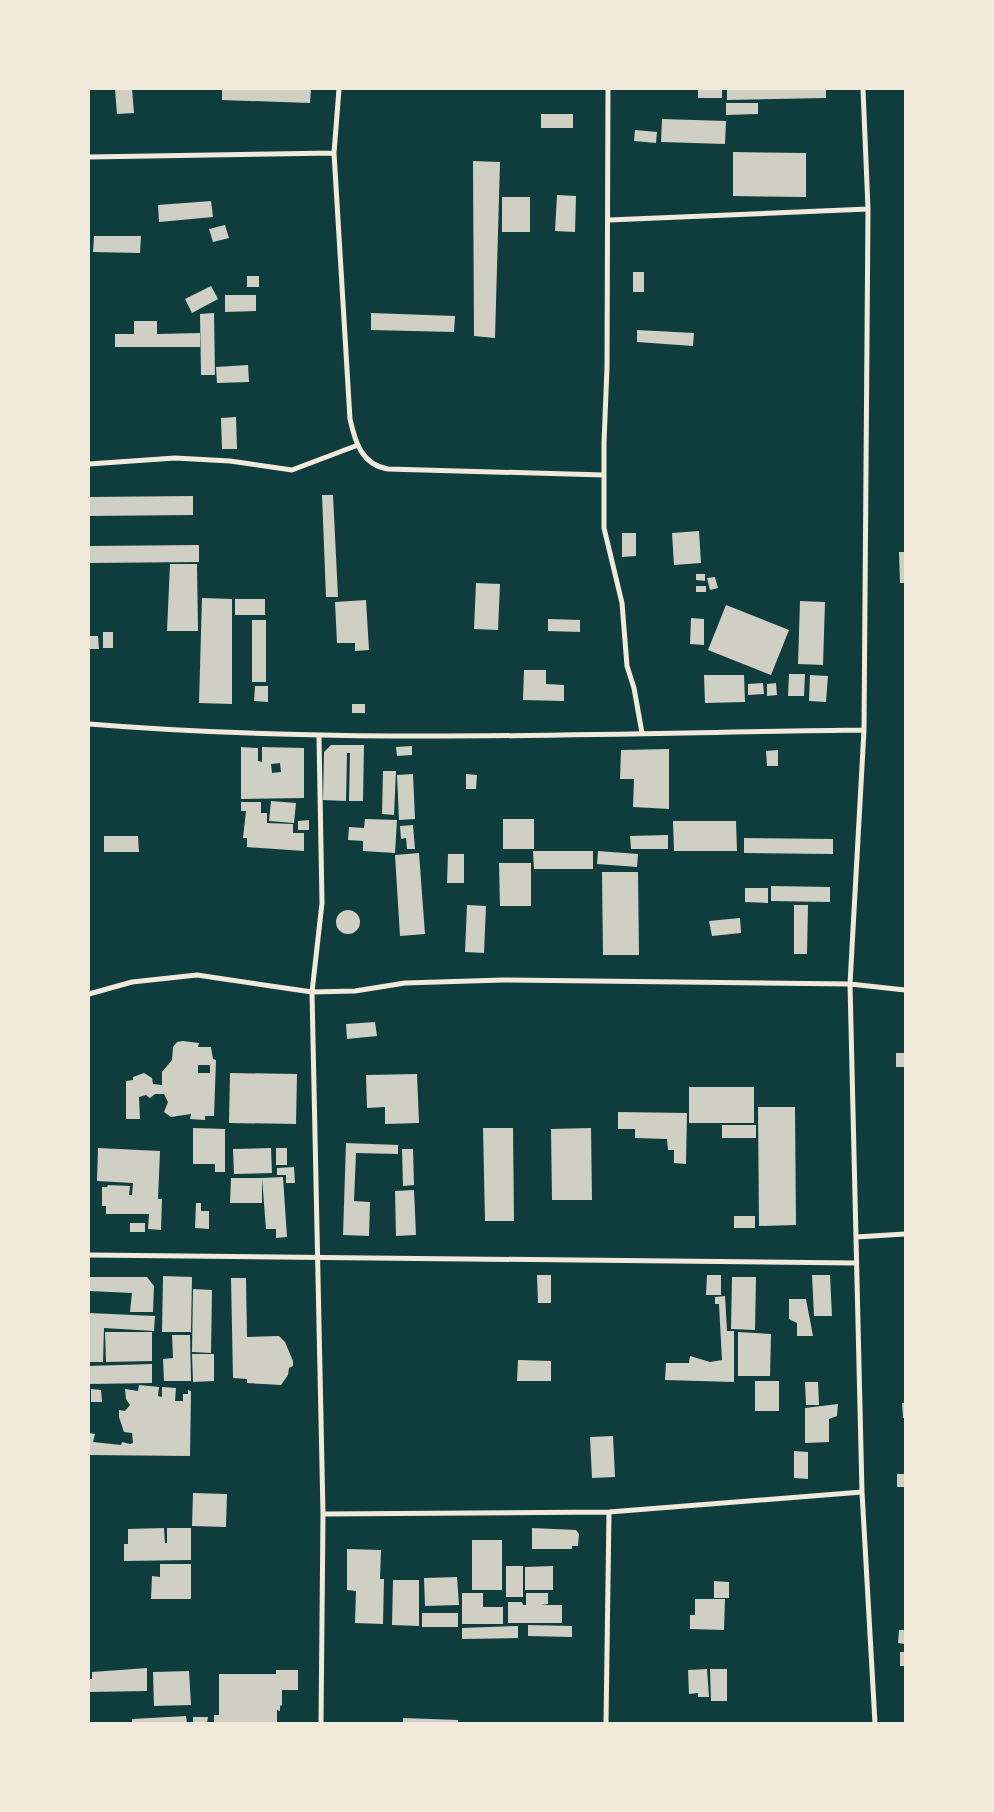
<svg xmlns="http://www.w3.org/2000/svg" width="994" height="1812" font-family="'Alegreya Sans',sans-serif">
	<rect width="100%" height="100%" fill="#0f3d3e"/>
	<!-- building -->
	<path fill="#cfcfc3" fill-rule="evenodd" d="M115 89H132L134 113 117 114Z
		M222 89H311L310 103 222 100Z
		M698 89H722V98H698Z
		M727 89H826V98L727 100Z
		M726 103H758V114L726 115Z
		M541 114H573V128H541Z
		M662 119 726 121 725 144 661 142Z
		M635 130 657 132 656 143 634 141Z
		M733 152 806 153V197L733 196Z
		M473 161 500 162 495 338 474 336Z
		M557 195 576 196 575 232 555 231Z
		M502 197H530V232H502Z
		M211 201 213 217 159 222 158 205Z
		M225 225 229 238 213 242 209 229Z
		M94 236H141L140 253 93 252Z
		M633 272H644V292H633Z
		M247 276H259V287H247Z
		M211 286 218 299 192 313 185 299Z
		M225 295H256V311L225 312Z
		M214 313 215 375H201L200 314Z
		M371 313 455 316 454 332 371 330Z
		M134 321H157V334L200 333V347H115V334H134Z
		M637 330 694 333 693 346 637 342Z
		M248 365 249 382 217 383 216 367Z
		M236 417 237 449H222L221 418Z
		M322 495H333L338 597H326Z
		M193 496V515L89 516V497Z
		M699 531 701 563 674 565 672 533Z
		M622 533H636V556L622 557Z
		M199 545V562L89 563V546Z
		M899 552H905V583H900Z
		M170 564H197L198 631H167Z
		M696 574H705V581L696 580Z
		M715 577 718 588 710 590 707 578Z
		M476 583 500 584 498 630 474 629Z
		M696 586H706V592H696Z
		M202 598 232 599V704L199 703Z
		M235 599H265V615H235Z
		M366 600 369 650 355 651V643H337L335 602Z
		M800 601 825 602 823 665 798 664Z
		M726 605 789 630 771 675 708 650Z
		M691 618 704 619V645L690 644Z
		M548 619 580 620V632L548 631Z
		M252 620H266V682H252Z
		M103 632H113V648H103Z
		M89 636H98L99 649H89Z
		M524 670H546V684L564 685V701L523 700Z
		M789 674H805L804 696H788Z
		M704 675H744L745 702 705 703Z
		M810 675 828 676 826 702 809 701Z
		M763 683 764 694 748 695V684Z
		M776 683 777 695 767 696V684Z
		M255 686H268V702L254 701Z
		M352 704H365V713H352Z
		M331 745H364L363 801H349L350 753H347L346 801 323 800 324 752Z
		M412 746V755L397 756 396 747Z
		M241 747 258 748V761L262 762V747L304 748V798L241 799ZM280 763 281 772 272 773 271 764Z
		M669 749V809L633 807 634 779H620L621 750Z
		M778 750V766H767L766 751Z
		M383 771H396L394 815 382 814Z
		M413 774 415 819 399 820 397 775Z
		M466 774 477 775 476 789H466Z
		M271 801 296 803 294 823 269 821Z
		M241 802H261V813H267V823L293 824V833H304V851L247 847V838H243L246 811H241Z
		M365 819 397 820 395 853 363 851V841L348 840 349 827 364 828Z
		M503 819H534V849H503Z
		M309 820V830H298V821Z
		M673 821H736L737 851H674Z
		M413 825 415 849H407L406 838 401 839 400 826Z
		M668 835V849H631L630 836Z
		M104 836H138L139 852H104Z
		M744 838 833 839V854L744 853Z
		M533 851H593V869H534Z
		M598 851 638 854 637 867 597 864Z
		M419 853 425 934 400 936 395 855Z
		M448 854H464V883H447Z
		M499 863H531V906H500Z
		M602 872H638L639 955H603Z
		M771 886 830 887V902L771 901Z
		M745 888H768V903L745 902Z
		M467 905 486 906 484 953 465 952Z
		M794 905H808L807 954H794Z
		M336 922a12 12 0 1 1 24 0a12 12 0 1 1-24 0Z
		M740 918 741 933 712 936 709 921Z
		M375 1022 377 1036 347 1039 346 1024Z
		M183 1041 199 1043 198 1047H211L213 1059 216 1060 214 1116H205V1120L190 1119 191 1114 171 1117 164 1112 168 1102 164 1094H155L150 1098 146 1095 139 1097 140 1119H126V1081L133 1080V1077L144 1073 152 1078 153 1084 162 1085V1072L172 1060 173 1047 177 1042ZM198 1065H210V1073H198Z
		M896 1053H905V1067H896Z
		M230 1073 297 1074 296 1124 229 1123Z
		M417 1074 419 1123 385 1124V1107L367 1108 366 1075Z
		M689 1087H754V1123H689Z
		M758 1107H795L796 1225 759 1226Z
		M618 1112 687 1113 686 1164 674 1163V1150H668L667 1139 635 1138V1129H618Z
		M722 1125H756V1138H722Z
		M193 1128 225 1129V1172H215V1164H193Z
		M483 1128H513L514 1221H485Z
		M591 1128 592 1200H552L551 1129Z
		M346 1143 398 1145V1154L356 1153 354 1201 370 1202 369 1236 343 1235Z
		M98 1148 160 1151 158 1199H162L161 1230 148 1229 149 1214H106V1206H102V1187H107L108 1185 130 1186 129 1195H132L133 1183 97 1181Z
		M271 1148 272 1173 234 1174 233 1149Z
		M276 1148H287V1165H276Z
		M402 1149H413L414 1185 403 1186Z
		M294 1167 295 1183H286V1175H277V1168Z
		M283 1177 287 1237 276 1238V1229H266L262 1178Z
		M231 1178H262V1203H230Z
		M414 1190 416 1235 396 1236 395 1191Z
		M196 1203H201V1211H209V1229L195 1228Z
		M734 1216H755V1228H734Z
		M130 1223H145V1232H130Z
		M537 1275H551V1303H538Z
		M707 1275H721V1295H706Z
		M812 1275H830L832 1316H814Z
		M163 1276 192 1277 191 1332H162Z
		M89 1277H147L154 1286 153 1312H130L132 1293 89 1291Z
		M732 1277H756L755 1330 731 1329Z
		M231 1278H246L247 1337 279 1336 285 1342 293 1361V1366L289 1368 288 1375 281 1385 247 1383V1379L233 1378Z
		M193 1289 212 1290 211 1353 192 1352Z
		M725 1296 727 1331H734V1382L665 1380 666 1363H689L690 1356 710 1362 722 1360 719 1304H715V1297Z
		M789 1299H806L813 1336H797V1323L789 1319Z
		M89 1313 155 1316 154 1331 104 1328 103 1362H89Z
		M105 1332H152V1361L106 1362Z
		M738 1332 771 1334 770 1376H738Z
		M172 1335H190L191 1381H164L163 1359 173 1358Z
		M192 1354H214V1381L193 1382Z
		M518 1360 551 1361V1381H517Z
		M152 1364V1383L89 1384V1366Z
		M755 1381H779V1411H755Z
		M805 1382H818L819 1405H806Z
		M139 1385 159 1387 158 1396 162 1397V1387L176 1388 175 1401H183V1394H188V1390L191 1391 190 1456 89 1455V1433L95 1434 93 1442 121 1445 122 1442 130 1444 133 1443 132 1433 124 1432 119 1417V1410L125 1411 130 1405 126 1399 125 1389 138 1391Z
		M91 1389 101 1390 102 1402H91Z
		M902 1403H905V1418H903Z
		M838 1404 837 1416 829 1419V1442L805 1443V1408Z
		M613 1436 615 1477 592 1478 590 1437Z
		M794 1451 808 1452V1479L794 1478Z
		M897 1474H905V1487H897Z
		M193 1493 227 1494 226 1527 192 1526Z
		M164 1528 165 1543H167V1528H191V1560L124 1561V1544H128V1529Z
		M532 1528 576 1530 579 1534 578 1546H572V1549H532Z
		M472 1540H502V1590H472Z
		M347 1549 381 1550 380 1579H384L383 1624 355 1623 356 1591 347 1590Z
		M160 1564H191V1599H151L152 1576 160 1577Z
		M506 1566H523V1597H506Z
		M553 1566V1590H525V1567Z
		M457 1577 459 1605 425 1606 424 1578Z
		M393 1580H419V1626L392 1625Z
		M714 1581 729 1582V1598H714Z
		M462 1593H483V1607H503V1624H462Z
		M526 1593H548V1604L541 1605H562V1623H508V1602H522L523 1605H526Z
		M695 1599H725L724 1630 690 1629V1615H695Z
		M422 1613H458V1627H422Z
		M528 1625 572 1626V1637L528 1636Z
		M518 1626V1638L462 1639V1628Z
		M899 1630H905V1644L898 1643Z
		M900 1652H905V1666H900Z
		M147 1668V1691L89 1692V1679H92V1672Z
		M707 1669 709 1697H698V1693L689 1694 688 1670Z
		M710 1669H727V1701H711Z
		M276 1670H298V1690H282V1705L280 1706V1711L277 1710V1723H214V1715H219V1674H276Z
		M189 1671 191 1705 154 1706 153 1672Z
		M186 1716 187 1723H132V1719Z
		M193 1717H208L207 1723H193Z
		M403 1718 458 1720V1723H403Z"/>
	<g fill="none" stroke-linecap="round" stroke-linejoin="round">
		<!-- minor -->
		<path stroke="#f1e9da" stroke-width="5" d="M339 89 334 153 350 419C355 442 362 465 388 469L604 475
			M608 89 607 367 604 443V528L622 603 627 666 634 688 642 733
			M863 89 868 209 864 730 850 984 862 1492 875 1723
			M89 157 334 153
			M609 220 868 209
			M89 464 175 458 230 461 292 470 358 445
			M89 724C347 745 606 733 864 730
			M319 737 322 903 312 992 323 1514 321 1723
			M89 994 132 982 197 975 312 992 355 991 405 983 503 980 850 984 905 990
			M856 1237 905 1234
			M89 1255 856 1263
			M323 1514 609 1512 862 1492
			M606 1723 609 1512"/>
	</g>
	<!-- border -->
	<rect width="994" height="1812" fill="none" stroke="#f1e9da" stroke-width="180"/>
</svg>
